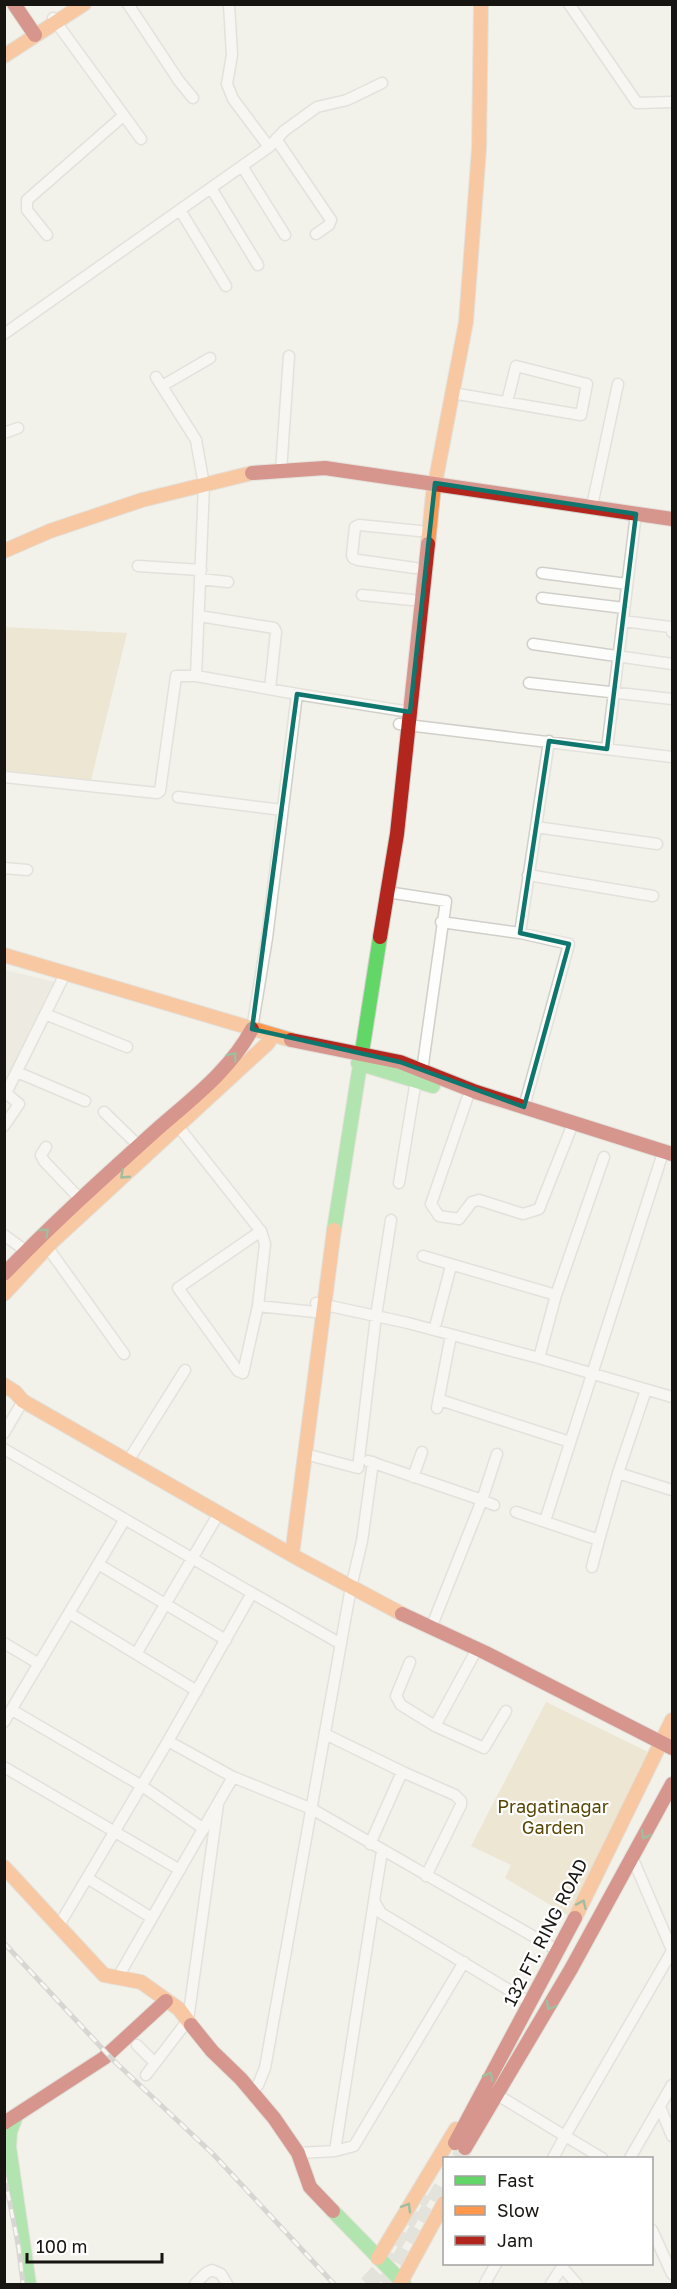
<svg xmlns="http://www.w3.org/2000/svg" width="677" height="2289" font-family="'Golos Text',sans-serif">
	<rect width="100%" height="100%" fill="#f2f1ea"/>
	<!-- built -->
	<path fill="#e7e4d7" d="M5 970 55 982 5 1083Z"/>
	<!-- green -->
	<path fill="#e5d9b6" d="M4 627 127 633 91 780 5 776Z
		M546 1702 650 1753 569 1916 505 1878 511 1865 471 1846Z"/>
	<g fill="none" stroke-linecap="round" stroke-linejoin="round">
		<!-- primary-tunnel -->
		<path stroke="#d1d0ca" stroke-width="16" stroke-dasharray="16 8" stroke-linecap="butt" d="M459 2158 465 2148
			M367 2284 379 2271 424 2194
			M385 2284 444 2183"/>
		<!-- street casing -->
		<g stroke="#d0cfca" stroke-width="13">
			<path id="street" d="M128 4 179 81 193 98
				M569 4 637 103 672 102
				M53 18 141 139
				M276 139 331 220 329 225 316 234
				M269 147 284 131 317 107 347 100 382 83
				M242 166 285 235
				M211 188 258 265
				M180 210 226 286
				M47 235 27 210V200L123 116
				M4 334 269 147 233 99 227 84 232 55 229 4
				M156 377 196 440 204 485 196 676 297 694
				M162 386 210 358
				M452 393 581 415 587 384 516 366 507 402
				M4 433 18 428
				M281 471 289 356
				M592 506 618 384
				M138 566 201 570
				M415 568 358 560 353 558 352 555 355 527 359 525 420 531
				M542 573 627 584
				M200 579 228 582
				M362 595 412 600
				M542 598 624 608
				M199 616 274 628 276 632 270 689
				M623 621 670 627 672 632
				M533 644 672 664
				M529 683 672 699
				M399 724 672 757
				M607 749 636 514
				M4 777 157 793 160 791 176 676H196
				M178 797 282 810
				M536 827 657 844
				M4 868 27 870
				M528 875 653 896
				M387 892 446 901 422 1071
				M441 922 520 933 569 944 524 1107
				M520 933 549 741
				M45 1014 127 1047
				M252 1029 267 938 297 694 410 712
				M17 1072 85 1101
				M467 1099 431 1204 439 1216 459 1219 472 1202 479 1200 523 1214 539 1209 570 1131
				M104 1112 139 1146
				M4 1126 19 1104 6 1093 62 980
				M178 1126 260 1230 261 1231 265 1244 258 1306 243 1373 238 1371 178 1288 261 1231
				M46 1147 41 1155 44 1161 80 1199
				M399 1183 416 1080
				M4 1235 26 1251
				M48 1248 124 1354
				M423 1256 556 1295
				M316 1303 408 1323 539 1358 672 1397
				M258 1306 315 1312
				M436 1323 451 1266
				M539 1358 556 1295 604 1157
				M440 1400 570 1442
				M437 1408 451 1335
				M4 1433 23 1401
				M4 1449 252 1593
				M305 1454 358 1468 376 1316 391 1220
				M128 1461 185 1370
				M368 1461 482 1500 431 1628
				M618 1473 672 1490
				M413 1477 422 1452
				M494 1505 482 1500 497 1454
				M516 1512 599 1540 618 1473 646 1390
				M545 1521 661 1159
				M98 1564 226 1640
				M592 1567 599 1540
				M69 1613 197 1691
				M4 1643 39 1664
				M136 1654 219 1513
				M410 1662 396 1696 401 1705 435 1726 484 1748 506 1711
				M12 1710 142 1786 204 1829
				M4 1722 125 1519
				M435 1726 477 1649
				M325 1734 405 1773 455 1795 461 1801V1805L426 1876
				M168 1741 252 1593 341 1644
				M4 1767 180 1870
				M370 1844 402 1772
				M382 1851 374 1901 381 1913 529 2002
				M632 1857 672 1950
				M87 1878 152 1918
				M58 1927 168 1741 233 1777 312 1809 557 1950
				M118 1977 233 1777
				M137 2045 155 2063
				M146 2075 188 2020 218 1804
				M251 2092 258 2085 265 2068 351 1587 362 1541 373 1462
				M496 2094 565 2136 553 2158
				M660 2107 672 2136
				M335 2151 354 2146 464 1962
				M298 2153 335 2151 374 1901
				M602 2158 565 2136 672 1951
				M630 2158 672 2085
				M652 2230 672 2274
				M564 2264 562 2267 577 2284
				M195 2284 206 2273 212 2270 221 2274 227 2284
				M487 2284 485 2283 496 2264
				M551 2284 562 2267"/>
		</g>
		<!-- fast casing -->
		<g stroke="#d0cfca" stroke-width="16">
			<path id="fast" d="M358 1063 433 1086
				M334 1230 380 937
				M16 2116 10 2132 9 2147 29 2284
				M333 2211 404 2284"/>
		</g>
		<!-- slow casing -->
		<g stroke="#d0cfca" stroke-width="16">
			<path id="slow" d="M4 56 84 4
				M428 544 433 494 466 322 479 149 481 4
				M4 551 50 531 142 500 252 473
				M4 955 291 1040
				M4 1294 54 1240 268 1043 273 1035
				M4 1385 15 1392 23 1401 299 1559 402 1614
				M292 1555 334 1230
				M4 1867 104 1975 141 1982 179 2009 191 2025
				M575 1918 672 1720
				M378 2258 456 2129
				M401 2282 444 2203"/>
		</g>
		<!-- jam casing -->
		<g stroke="#d0cfca" stroke-width="16">
			<path id="jam" d="M14 4 35 35
				M252 473 325 468 672 519
				M380 937 397 834 428 544
				M291 1040 400 1062 476 1092 672 1154
				M4 1274C52 1224 103 1178 154 1132 190 1100 229 1072 252 1029
				M402 1614 486 1653 672 1748
				M191 2025 212 2051 241 2079 274 2118 298 2153 310 2187 333 2211
				M4 2123 104 2058 166 2001
				M455 2143 575 1918
				M465 2148 571 1969 672 1784"/>
		</g>
		<!-- street -->
		<use href="#street" stroke="#fdfdfc" stroke-width="10"/>
		<!-- fast -->
		<use href="#fast" stroke="#63d668" stroke-width="14"/>
		<!-- slow -->
		<use href="#slow" stroke="#ff974d" stroke-width="14"/>
		<!-- jam -->
		<use href="#jam" stroke="#b3261e" stroke-width="14"/>
		<!-- rail casing -->
		<g stroke="#b7b7b5" stroke-width="5">
			<path id="rail" d="M4 1943 113 2060 213 2154 334 2284
				M4 2174 19 2248 23 2284"/>
		</g>
		<!-- rail -->
		<use href="#rail" stroke="#fff" stroke-width="3" stroke-dasharray="9" stroke-linecap="butt"/>
	</g>
	<!-- one-way arrows -->
	<defs><path id="oneway-chevron" d="M-2-3.5L2.5 0L-2 3.5" fill="none" stroke-width="1.6" stroke-linecap="round" stroke-linejoin="round" transform="scale(1.5)"/></defs>
	<g stroke="#417f41">
		<use href="#oneway-chevron" transform="translate(233 1056) rotate(-52)"/>
		<use href="#oneway-chevron" transform="translate(124 1175) rotate(137)"/>
		<use href="#oneway-chevron" transform="translate(45 1232) rotate(-44)"/>
		<use href="#oneway-chevron" transform="translate(645 1835) rotate(119)"/>
		<use href="#oneway-chevron" transform="translate(582 1904) rotate(-66)"/>
		<use href="#oneway-chevron" transform="translate(550 2006) rotate(120)"/>
		<use href="#oneway-chevron" transform="translate(489 2076) rotate(-62)"/>
		<use href="#oneway-chevron" transform="translate(407 2207) rotate(-59)"/>
	</g>
	<!-- marked area -->
	<path d="M0 0H677V2289H0ZM435 483 636 514 607 749 549 741 520 933 569 944 524 1107 400 1062 252 1029 297 694 410 712Z" fill="#f2f1ea" fill-opacity=".55" fill-rule="evenodd"/>
	<path fill="none" stroke="#0f766e" stroke-width="4.5" stroke-linejoin="round" d="M435 483 636 514 607 749 549 741 520 933 569 944 524 1107 400 1062 252 1029 297 694 410 712Z"/>
	<g text-anchor="middle" dominant-baseline="central" stroke-width="4.5" stroke-linejoin="round" paint-order="stroke">
		<!-- park labels -->
		<g font-size="18" fill="#584605" stroke="#fff">
			<text x="553" y="1806">Pragatinagar<tspan x="553" dy="21">Garden</tspan></text>
		</g>
		<!-- street labels -->
		<g font-size="18" fill="#171512" stroke="#fff">
			<text transform="translate(545 1932) rotate(-63)">132 FT. RING ROAD</text>
		</g>
	</g>
	<!-- border -->
	<rect width="677" height="2289" fill="none" stroke="#171512" stroke-width="12"/>
	<!-- legend -->
	<rect x="443" y="2157" width="210" height="108" fill="#ffffff" stroke="#a2a1a0" stroke-width="1.5"/>
	<rect x="455" y="2176" width="30" height="9" fill="#63d668" stroke="#a2a1a0" stroke-width="1.5"/>
	<text x="497" y="2187" font-size="18" fill="#171512">Fast</text>
	<rect x="455" y="2206" width="30" height="9" fill="#ff974d" stroke="#a2a1a0" stroke-width="1.5"/>
	<text x="497" y="2217" font-size="18" fill="#171512">Slow</text>
	<rect x="455" y="2236" width="30" height="9" fill="#b3261e" stroke="#a2a1a0" stroke-width="1.5"/>
	<text x="497" y="2247" font-size="18" fill="#171512">Jam</text>
	<!-- scale -->
	<path d="M27 2253v9h135v-9" fill="none" stroke="#171512" stroke-width="3"/>
	<text x="36" y="2253" font-size="18" fill="#171512" stroke="#ffffff" stroke-width="4.5" paint-order="stroke">100 m</text>
</svg>
